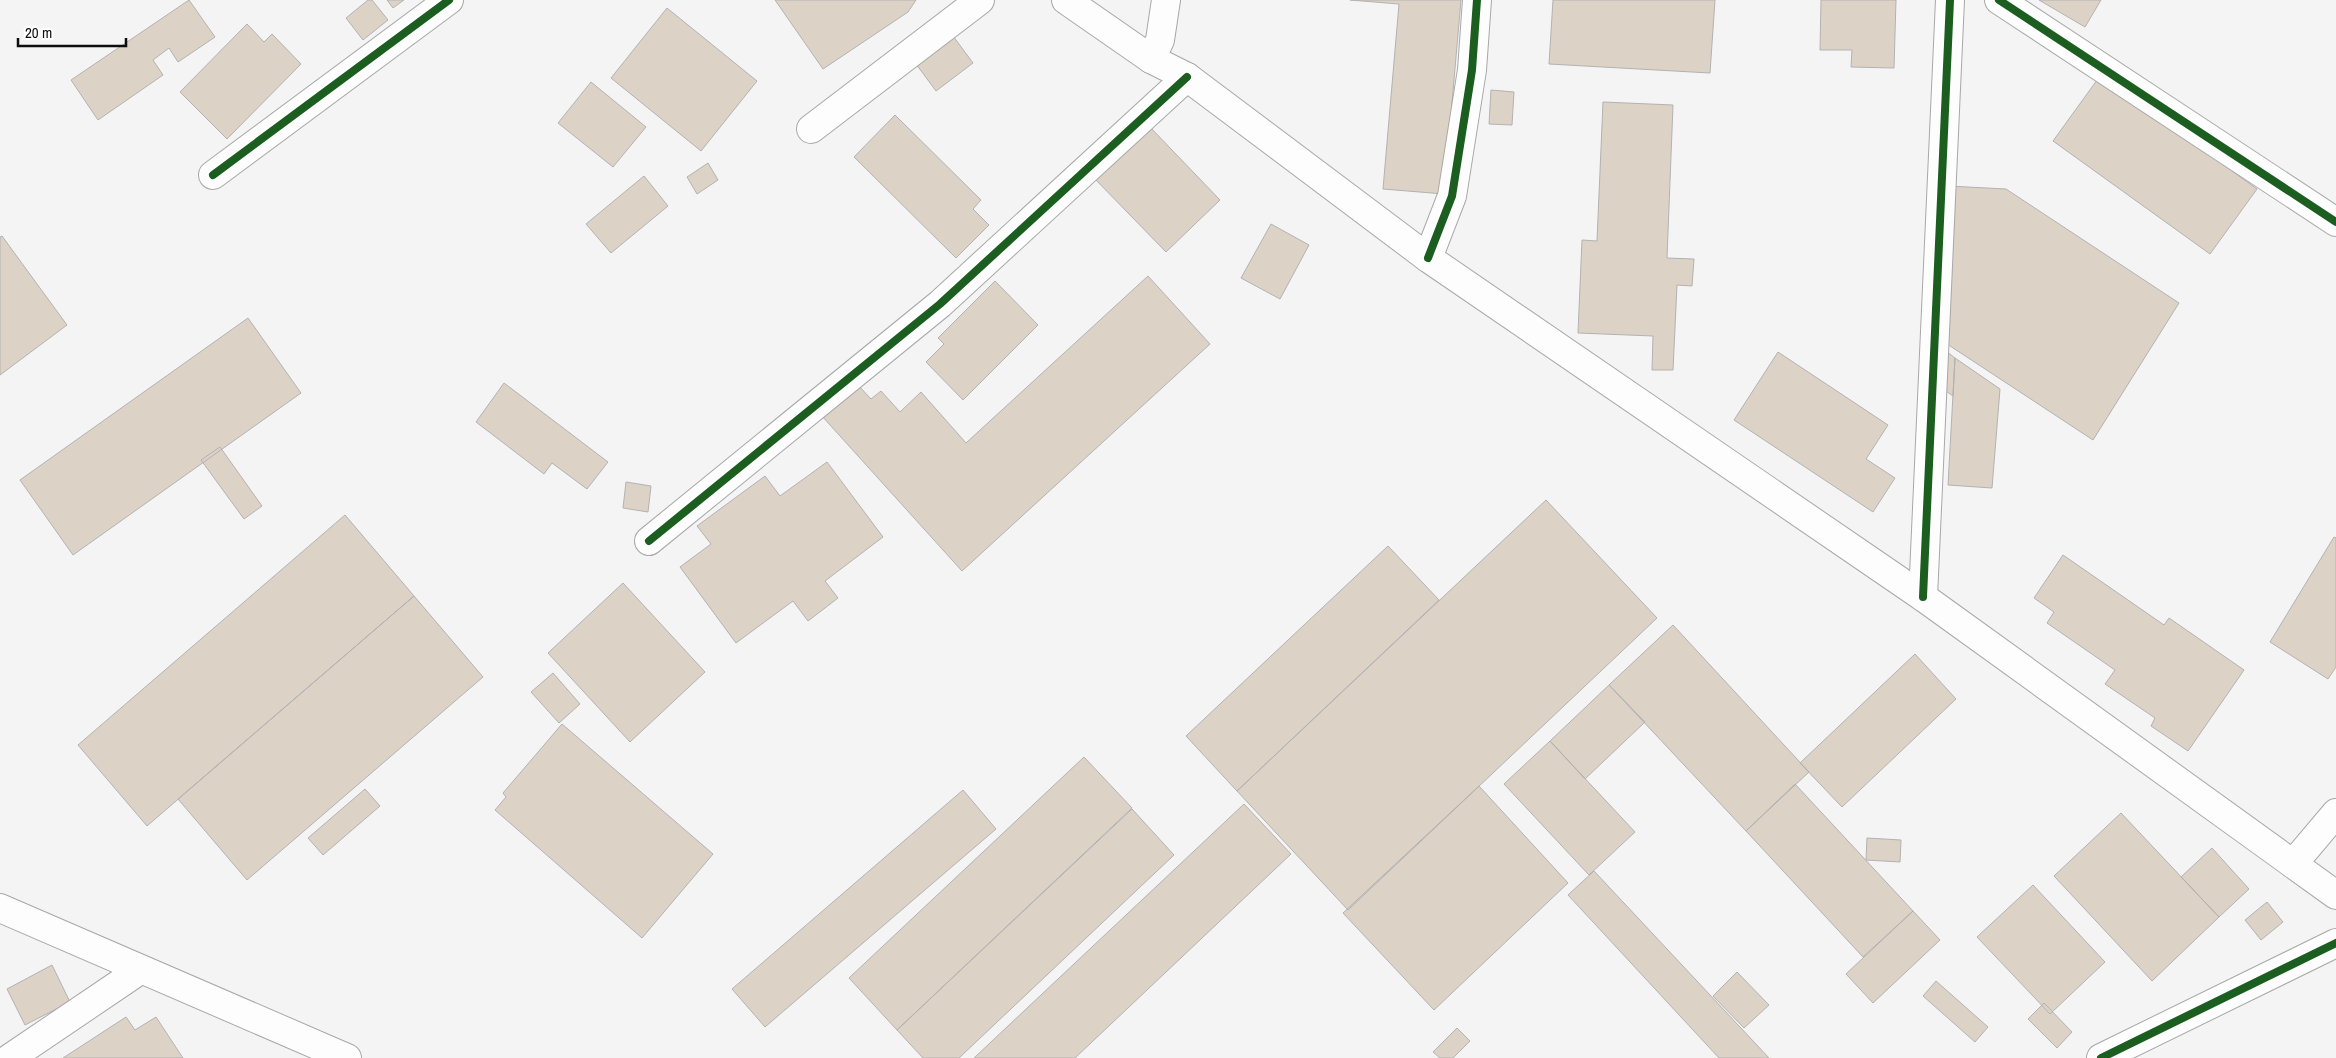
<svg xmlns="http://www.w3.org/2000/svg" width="2336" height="1058" font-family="'Archivo Narrow',sans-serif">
	<rect width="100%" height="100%" fill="#f4f4f5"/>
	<!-- building -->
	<path fill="#ddd2c6" stroke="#b2b2b2" d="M189 0 215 37 178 62 169 48 153 60 163 75 98 120 71 80Z
		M368 0H372L388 20 363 40 346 18Z
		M387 0H404L393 8Z
		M775 0H916L908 12 823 69Z
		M1350 0H1461L1444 194 1383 189 1399 4Z
		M1553 0H1715L1710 73 1549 64Z
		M1821 0H1896L1894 68 1851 67 1852 50H1820Z
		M2039 0H2101L2085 27Z
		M667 8 757 81 701 151 611 78Z
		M247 24 264 42 272 34 301 64 227 139 180 92Z
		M953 36 973 63 936 91 916 64Z
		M2100 76 2257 189 2210 254 2053 141Z
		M591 82 646 127 613 167 558 123Z
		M1491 90 1514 92 1512 125 1489 124Z
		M1603 102 1673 105 1667 258 1694 259 1692 286 1677 285 1673 370H1652L1653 336 1578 333 1582 240 1597 241Z
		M895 115 981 200 973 209 989 225 956 258 854 157Z
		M1148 125 1220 200 1166 252 1094 178Z
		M708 163 718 180 697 194 687 177Z
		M644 176 668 206 611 253 586 224Z
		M1948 186 2006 189 2179 303 2093 440 1941 340Z
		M1271 224 1309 245 1280 299 1241 278Z
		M2 236 67 325 0 375V237Z
		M1148 276 1210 344 962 571 821 415 856 383 871 399 881 391 900 412 921 392 966 443Z
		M995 281 1038 325 963 400 926 362 944 344 938 338Z
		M248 318 301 393 73 555 20 480Z
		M1938 345 1955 358 1953 396 1936 384Z
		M1778 352 1888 425 1866 459 1895 478 1873 512 1734 420Z
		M1955 358 2000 389 1992 488 1948 485Z
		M504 383 608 462 587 489 552 463 544 474 476 422Z
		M220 447 262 506 244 519 201 460Z
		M827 462 883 537 825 581 838 598 808 621 793 601 736 643 680 567 711 544 697 526 765 476 780 496Z
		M626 482 651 486 648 512 623 508Z
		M1546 500 1657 618 1348 910 1237 791Z
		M345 515 414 596 147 826 78 745Z
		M2334 537 2336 538V667L2328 679 2270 642Z
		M1388 546 1439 600 1237 791 1186 736Z
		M2063 555 2164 625 2169 618 2244 670 2188 751 2151 726 2155 718 2105 684 2115 670 2047 623 2054 612 2034 598Z
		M623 583 705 672 630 742 548 653Z
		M414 596 483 677 247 880 178 799Z
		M1673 625 1809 772 1746 831 1609 685Z
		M1915 654 1956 699 1842 807 1800 763Z
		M553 673 580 704 559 723 531 692Z
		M1609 685 1645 722 1585 779 1550 741Z
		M562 724 713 854 642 938 495 810 506 797 503 793Z
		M1550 741 1635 832 1589 875 1504 784Z
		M1084 757 1132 808 897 1030 849 978Z
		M1795 784 1913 911 1863 957 1746 831Z
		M1479 786 1568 883 1434 1010 1343 913Z
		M365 789 380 806 323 855 308 838Z
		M963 790 996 829 765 1027 732 989Z
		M1244 804 1291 854 1075 1058H974Z
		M1132 809 1174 855 959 1058H923L897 1030Z
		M2121 813 2219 917 2152 981 2054 876Z
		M1867 838 1901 840 1900 862 1866 860Z
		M2212 848 2249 889 2219 917 2181 877Z
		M1594 871 1769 1058H1719L1568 895Z
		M2033 885 2105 962 2050 1014 1977 937Z
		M2267 902 2283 922 2261 940 2245 920Z
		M1913 911 1940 940 1873 1003 1846 974Z
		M52 965 70 1002 25 1025 7 989Z
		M1737 972 1769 1005 1744 1028 1713 996Z
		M1936 981 1988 1027 1975 1042 1923 996Z
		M2044 1003 2072 1032 2057 1048 2028 1019Z
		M126 1017 135 1030 156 1017 183 1058H63Z
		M1457 1028 1470 1041 1453 1058H1440L1433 1052Z"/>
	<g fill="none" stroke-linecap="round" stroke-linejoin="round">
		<!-- minor casing -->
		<g stroke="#a8a8a9" stroke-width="30">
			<path id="minor" d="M1999 0 2336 222
				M1151 59 1160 40 1166 0
				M811 129 980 0
				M213 175 449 0
				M1428 258 1452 196 1472 70 1477 0
				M649 541 940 304 1187 77
				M1923 597 1950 0
				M2293 864 2336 813
				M10 1058 140 970
				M2101 1058 2336 943"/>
		</g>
		<!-- secondary casing -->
		<g stroke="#a8a8a9" stroke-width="30">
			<path id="secondary" d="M1066 0 1151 59 1187 77 1428 258 1923 597 2336 895
				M0 908 347 1058"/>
		</g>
		<!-- minor -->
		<use href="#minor" stroke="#fdfdfe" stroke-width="28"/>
		<!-- secondary -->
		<use href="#secondary" stroke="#fdfdfe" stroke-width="28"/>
		<!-- cycleway casing -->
		<g stroke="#fff" stroke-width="11">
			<path id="cycleway" d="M1999 0 2336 222
				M213 175 449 0
				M1428 258 1452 196 1472 70 1477 0
				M649 541 940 304 1187 77
				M1923 597 1950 0
				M2101 1058 2336 943"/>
		</g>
		<!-- cycleway -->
		<use href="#cycleway" stroke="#1b5e20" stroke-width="8"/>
	</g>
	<!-- scale -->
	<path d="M18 38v8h108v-8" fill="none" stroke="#0d0d0e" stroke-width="2.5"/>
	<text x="25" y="38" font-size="15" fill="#0d0d0e" stroke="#ffffff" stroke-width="4" paint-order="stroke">20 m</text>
</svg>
